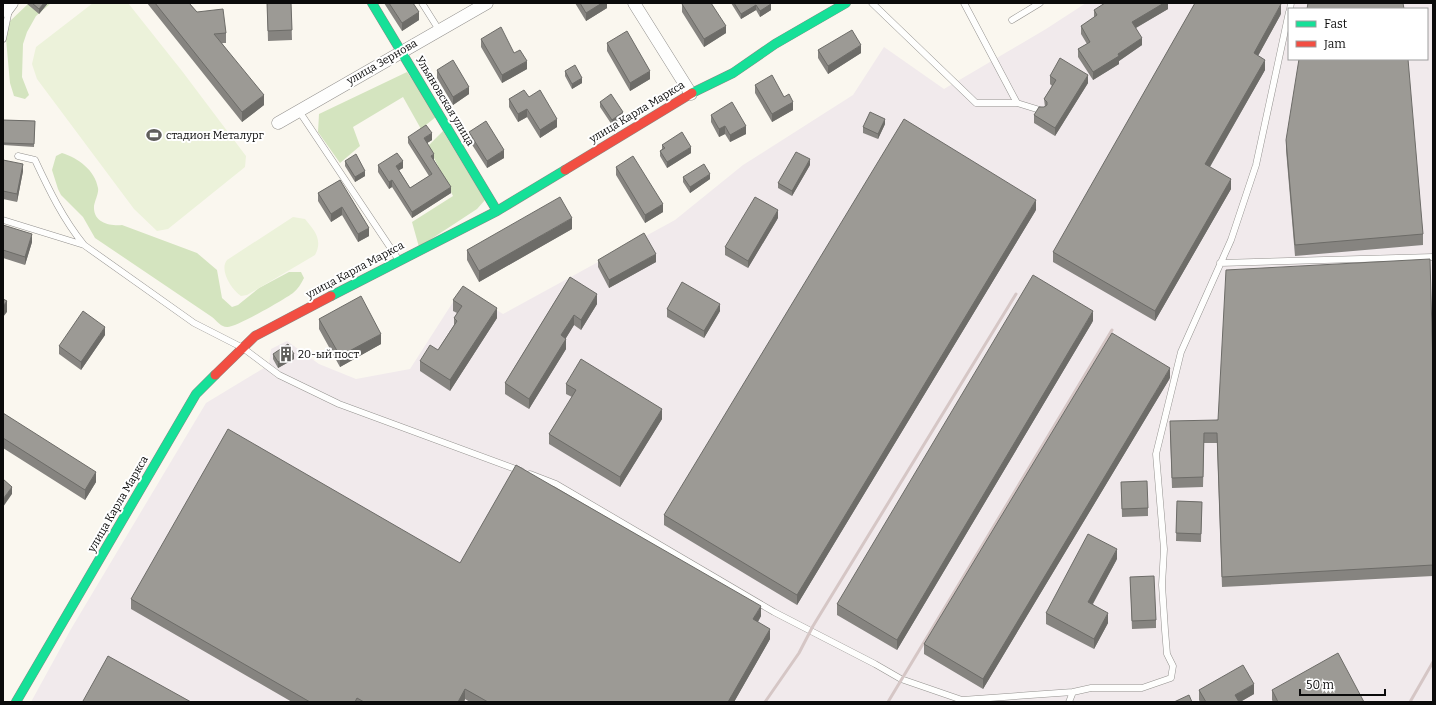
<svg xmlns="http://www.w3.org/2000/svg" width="1436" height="705" font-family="Bitter,serif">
	<rect width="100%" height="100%" fill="#faf7ef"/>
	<!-- industrial -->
	<path fill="#f1eaec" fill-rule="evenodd" d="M1086 3H1433V702H31L71 629 206 403 269 365 271 349 287 341 319 364 356 379 410 369 462 288 503 314 675 220 743 165 853 95 884 47 944 89 1046 29ZM1289 9H1427V59H1289Z"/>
	<!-- forest -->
	<path fill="#d4e4bf" d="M29 3H51L36 16 27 32 23 44 22 77 29 95 25 99 14 96 10 83 5 28 8 23Z
		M407 72 437 116 421 129 403 97 353 127 360 146 340 163 318 132 319 114Z
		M443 131 485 200 477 209 419 247 412 222 453 196 428 146Z
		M62 153C78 158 95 170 98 188 99 193 95 200 94 206 93 223 110 226 122 225L197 253 217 270 222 298 232 307 238 305 259 288 289 272H301L304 278C301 284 298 289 293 293 285 299 235 328 227 327 221 327 217 321 212 317L95 238 83 217 61 195 58 189 52 170 56 156Z"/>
	<!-- pitch -->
	<path fill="#ecf2da" d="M93 3H128L182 71 246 156 245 167 168 229 157 231 134 209 37 79 32 64 36 47Z
		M293 217 305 219C315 231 323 240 315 255L247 295 241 296C231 289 219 270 227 260Z"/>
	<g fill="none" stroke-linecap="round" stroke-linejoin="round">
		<!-- lane casing -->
		<g stroke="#93918e" stroke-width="7">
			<path id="lane" d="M422 3 439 30
				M872 3 976 103H1017
				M964 3 1017 103 1043 111
				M1290 9 1291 3
				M1012 20 1040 3
				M3 39 9 10
				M299 111 398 259
				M18 156 35 160C49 190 63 219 84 245L194 323 243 348 279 375 339 404 521 471
				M3 220 84 245
				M1220 263 1433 257
				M530 474 556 484 774 612 875 664 901 679 962 700 1073 692
				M1069 702 1073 692 1091 688H1142L1171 678 1173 666 1167 654 1165 630 1162 585 1164 549 1156 454 1181 352 1231 240 1256 165 1289 12"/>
		</g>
		<!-- street casing -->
		<g stroke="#93918e" stroke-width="13">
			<path id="street" d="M634 3 691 94
				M6 11 12 3
				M278 123 487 3"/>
		</g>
		<!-- fast casing -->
		<g stroke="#898884" stroke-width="10">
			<path id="fast" d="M372 3 497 211
				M692 93 733 73 775 44 846 3
				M331 296 497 211 565 170
				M16 702 196 394 215 375"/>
		</g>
		<!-- jam casing -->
		<g stroke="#898884" stroke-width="10">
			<path id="jam" d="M565 170 692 93
				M215 375 255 336 331 296"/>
		</g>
		<!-- lane -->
		<use href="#lane" stroke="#fefefd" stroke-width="6"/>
		<!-- street -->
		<use href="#street" stroke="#fefefd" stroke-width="12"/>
		<!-- fast -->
		<use href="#fast" stroke="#16e098" stroke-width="9"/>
		<!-- jam -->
		<use href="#jam" stroke="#f24e42" stroke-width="9"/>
		<!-- rail -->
		<path stroke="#d5c6c5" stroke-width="3" d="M765 702 799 653 813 626 1016 294
			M888 702 1112 330
			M1410 702 1433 662"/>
	</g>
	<!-- wall -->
	<path fill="#868480" d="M26 3H48L39 14Z
		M147 3H189L197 12 226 33V43H222L264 105 242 122Z
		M221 3H243L221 4Z
		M267 3H291L292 40 268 41Z
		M384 3H413L419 20 402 31Z
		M575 3H607V8L586 21Z
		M731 3H770L771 10 760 17 756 10 741 19Z
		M1168 3V9L1136 28 1142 45 1119 61V64L1093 80 1078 57V49L1087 44 1081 34V26L1094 18V10Z
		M682 4 726 33 704 47 682 12Z
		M1281 14 1258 56 1265 70 1210 167 1231 189 1155 321 1053 262V252Z
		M481 39 514 53 527 69 502 83 481 47Z
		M607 43 650 79 630 91 607 51Z
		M818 50 861 53 828 74 818 58Z
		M437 70 469 94 453 105 437 78Z
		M565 71 582 83 572 89 565 76Z
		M1050 76 1088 83 1055 136 1034 123V115L1045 107 1044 99 1052 86 1050 84Z
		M755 85 784 97 793 110 772 122 755 93Z
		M529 97 557 127 540 138 527 117 518 122 509 107V99Z
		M600 102 623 118 612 125 600 107Z
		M711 115 746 134 730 142 725 134 719 137 711 122Z
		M3 120 35 121 34 147 3 145Z
		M885 124 878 139 863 133V127Z
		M469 132 504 158 487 168 469 140Z
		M408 137 432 140 427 143 434 160 451 193 412 218 392 187 389 189 378 172V165L403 168 399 170 410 188 429 176 408 143Z
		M1286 140 1423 234V245L1295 256 1286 150Z
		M662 145 691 153 667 168 660 156V151L662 149Z
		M3 160 23 171 17 202 3 199Z
		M345 161 365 176 355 182 345 166Z
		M810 165 792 196 778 188V183Z
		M616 167 663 212 645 223 616 175Z
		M683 177 710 179 690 193 683 182Z
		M340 180 369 236 358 242 342 215 331 222 318 201V193Z
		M1036 210 797 605 664 525V515Z
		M778 218 748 268 725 255V247Z
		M3 225 32 242 25 265 3 258Z
		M572 229 479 282 467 260V250Z
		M598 260 656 262 609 288 598 267Z
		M570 277 597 304 581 330 574 325 566 338V349L529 409 505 394V383Z
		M453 300 497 318 450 391 420 371V361L438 350 454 325V318L457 313 453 311Z
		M667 309 720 311 704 338 667 317Z
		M319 319 381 344 340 367 319 329Z
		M1093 321 897 650 837 615V604Z
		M105 335 81 370 59 354V346Z
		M273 354 294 359 278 368 273 359Z
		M1433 368V576L1222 587 1217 443H1204L1203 487 1172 488 1170 431Z
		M1170 378 983 689 924 654V644Z
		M566 384 662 419 620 487 549 444V434L572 397 566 394Z
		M3 413 96 482 85 500 3 448Z
		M1121 482 1148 508V516L1122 517Z
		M1177 501 1202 502 1201 542 1176 541Z
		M1117 559 1093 604 1108 623 1094 649 1046 624V613Z
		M460 563 761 616 758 622 770 639 734 702H470L465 699 464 702H292L131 609V599Z
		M1130 577 1156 620V628L1132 629Z
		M1199 690 1254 694 1240 702H1200L1199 700Z
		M1272 690 1364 702H1273L1272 700Z"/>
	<!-- shaded-wall -->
	<path fill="#6d6c68" d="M44 3H48L39 14V9Z
		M602 3H607V8L586 21V13Z
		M1164 3H1168V9L1132 30V22Z
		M771 4V10L760 17V11Z
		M1281 4V14L1254 63V53Z
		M756 5V10L741 19V14Z
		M419 12V20L402 31V23Z
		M726 26V33L704 47V39Z
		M1142 38V45L1119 61V64L1093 80V72L1118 54Z
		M861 45V53L828 74V66Z
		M1265 60V70L1205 175V164Z
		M527 61V69L502 83V75Z
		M650 71V79L630 91V83Z
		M1088 75V83L1055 136V128Z
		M582 78V83L572 89V84Z
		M469 87V94L453 105V97Z
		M264 95V105L242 122V112Z
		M793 102V110L772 122V114Z
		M527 109V117L518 122V114Z
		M623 112V118L612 125V120Z
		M557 119V127L540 138V130Z
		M885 119V124L878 139V134Z
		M725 126V134L719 137V129Z
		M746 126V134L730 142V135Z
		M432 133V140L424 145V138Z
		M691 147V153L667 168V162Z
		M504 150V158L487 168V161Z
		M434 154V161L431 156Z
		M810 159V165L792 196V191Z
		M403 161V168L396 172V166Z
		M23 164V171L17 202V194Z
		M365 171V176L355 182V177Z
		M710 174V179L690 193V187Z
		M1231 179V189L1155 321V311Z
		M392 180V187L389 189V182Z
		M451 187V193L412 218V212Z
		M1036 200V210L797 605V595Z
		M663 204V212L645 223V215Z
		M342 207V215L331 222V214Z
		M778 210V218L748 268V261Z
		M572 218V229L479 282V271Z
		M369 228V236L358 242V234Z
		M32 234V242L25 265V257Z
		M656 254V262L609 288V280Z
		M597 294V304L581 330V320Z
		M7 301V312L3 317V306Z
		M720 304V311L704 338V331Z
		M497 308V318L450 391V380Z
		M1093 311V321L897 650V640Z
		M574 315V325L561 346V335Z
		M105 327V335L81 370V362Z
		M381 334V344L340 367V356Z
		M566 339V349L529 409V399Z
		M294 354V359L278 368V362Z
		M1170 368V378L983 689V679Z
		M662 409V419L620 487V477Z
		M96 472V482L85 500V490Z
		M12 487V494L3 507V499Z
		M1117 549V559L1088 612V602Z
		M761 606V616L753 630V619Z
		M1108 613V623L1094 649V639Z
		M770 629V639L734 702H728Z
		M1254 684V694L1240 702H1235V695Z
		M465 689V699L464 702H458Z"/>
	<!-- building -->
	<path fill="#9c9a95" stroke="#6d6c68" d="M32 3H44L39 9Z
		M155 3H189L197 12 223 9 226 33 214 34 264 95 242 112Z
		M267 3H291L292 30 268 31Z
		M389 3H413L419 12 402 23Z
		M580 3H602L586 13Z
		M683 3H711L726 26 704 39 682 4Z
		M734 3H770L771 4 760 11 756 5 741 14Z
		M1105 3H1164L1132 22 1142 38 1118 54 1119 56 1093 72 1078 49 1090 42 1081 26 1097 15 1094 10Z
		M1195 3H1280L1281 4 1254 53 1265 60 1205 164 1231 179 1155 311 1053 252Z
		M1308 3H1403L1404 9H1307Z
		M501 27 514 53 520 50 527 61 502 75 481 39Z
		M852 30 861 45 828 66 818 50Z
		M627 31 650 71 630 83 607 43Z
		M1060 58 1088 75 1055 128 1034 115 1039 107H1044L1047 105V102L1044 99 1056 80 1050 76Z
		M1299 59H1408L1423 234 1295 245 1286 140Z
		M453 60 469 87 453 97 437 70Z
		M575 65 582 78 572 84 565 71Z
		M772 75 784 97 789 94 793 102 772 114 755 85Z
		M524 90 529 97 540 90 557 119 540 130 527 109 518 114 509 99Z
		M611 94 623 112 612 120 600 102Z
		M732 102 746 126 730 135 725 126 719 129 711 115Z
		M870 112 885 119 878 134 863 127Z
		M904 119 1036 200 797 595 664 515Z
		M3 120 35 121 34 144 3 143Z
		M486 121 504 150 487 161 469 132Z
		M426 125 432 133 424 138 434 154 431 156 451 187 412 212 392 180 389 182 378 165 397 153 403 161 396 166 410 188 432 174 408 137Z
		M682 132 691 147 667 162 660 151 665 148 662 145Z
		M796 152 810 159 792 191 778 183Z
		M356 154 365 171 355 177 345 161Z
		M633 156 663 204 645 215 616 167Z
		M3 160 23 164 17 194 3 191Z
		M704 164 710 174 690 187 683 177Z
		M340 180 369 228 358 234 342 207 331 214 318 193Z
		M560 197 572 218 479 271 467 250Z
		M755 197 778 210 748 261 725 247Z
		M3 225 32 234 25 257 3 250Z
		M644 233 656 254 609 280 598 260Z
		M1430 259 1433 368V565L1222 577 1217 433H1204L1203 477 1172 478 1170 421 1218 420 1226 270Z
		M1033 275 1093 311 897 640 837 604Z
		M570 277 597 294 581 320 574 315 561 335 566 339 529 399 505 383Z
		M682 282 720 304 704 331 667 309Z
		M463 286 497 308 450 380 420 361 430 345 438 350 457 321 454 318 462 306 453 300Z
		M361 296 381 334 340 356 319 319Z
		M3 299 7 301 3 306Z
		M83 311 105 327 81 362 59 346Z
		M1112 333 1170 368 983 679 924 644Z
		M288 344 294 354 278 362 273 354Z
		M581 359 662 409 620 477 549 434 576 390 566 384Z
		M3 413 96 472 85 490 3 438Z
		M228 429 460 563 516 465 761 606 753 619 770 629 728 702H488L465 689 458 702H364L357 698 355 702H310L131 599Z
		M3 479 12 487 3 499Z
		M1147 481 1148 508 1122 509 1121 482Z
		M1177 501 1202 502 1201 534 1176 533Z
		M1088 534 1117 549 1088 602 1108 613 1094 639 1046 613Z
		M1154 576 1156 620 1132 621 1130 577Z
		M1338 653 1364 702H1278L1272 690Z
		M108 656 191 702H85L83 701Z
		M1243 665 1254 684 1235 695 1239 702H1206L1199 690Z
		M1189 695 1192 702H1174Z"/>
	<!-- icons -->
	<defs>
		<g id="stadium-bare" transform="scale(1.2)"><path d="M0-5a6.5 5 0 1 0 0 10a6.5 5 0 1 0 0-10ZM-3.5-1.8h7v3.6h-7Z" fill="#5f5e5b" stroke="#fff" stroke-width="2.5" paint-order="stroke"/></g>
		<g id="building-bare" transform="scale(1.2)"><path d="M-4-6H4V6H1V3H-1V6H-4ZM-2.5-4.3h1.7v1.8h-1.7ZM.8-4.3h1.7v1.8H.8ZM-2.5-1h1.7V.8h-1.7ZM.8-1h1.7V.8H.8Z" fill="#5f5e5b" stroke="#fff" stroke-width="2.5" paint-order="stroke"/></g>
	</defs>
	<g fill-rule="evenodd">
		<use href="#stadium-bare" x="154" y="135"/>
		<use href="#building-bare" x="286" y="354"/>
	</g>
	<g text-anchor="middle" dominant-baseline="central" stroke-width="4" stroke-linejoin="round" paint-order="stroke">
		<!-- street labels -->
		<g font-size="11" fill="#0b0b0b" stroke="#fff">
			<text transform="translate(382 62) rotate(-30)">улица Зернова</text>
			<text transform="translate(445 101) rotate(59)">Ульяновская улица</text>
			<text transform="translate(637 112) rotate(-31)">улица Карла Маркса</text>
			<text transform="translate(355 270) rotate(-28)">улица Карла Маркса</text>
			<text transform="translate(118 504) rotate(-60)">улица Карла Маркса</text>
		</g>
		<!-- poi labels -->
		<g font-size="11" fill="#0b0b0b" stroke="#fff" text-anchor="start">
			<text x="166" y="135">стадион Металург</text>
			<text x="298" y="354">20-ый пост</text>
		</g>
	</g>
	<!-- border -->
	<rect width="1436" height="705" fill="none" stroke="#0b0b0b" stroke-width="8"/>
	<!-- legend -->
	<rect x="1288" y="8" width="140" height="52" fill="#ffffff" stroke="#9d9d9d"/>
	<rect x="1296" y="21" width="20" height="6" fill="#16e098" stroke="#9d9d9d"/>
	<text x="1324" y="28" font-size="12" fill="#0b0b0b">Fast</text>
	<rect x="1296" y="41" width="20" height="6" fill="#f24e42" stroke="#9d9d9d"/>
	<text x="1324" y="48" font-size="12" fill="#0b0b0b">Jam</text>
	<!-- scale -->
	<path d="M1300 689v6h85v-6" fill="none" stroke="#0b0b0b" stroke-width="2"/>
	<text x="1306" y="689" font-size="12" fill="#0b0b0b" stroke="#ffffff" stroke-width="3" paint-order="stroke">50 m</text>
</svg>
